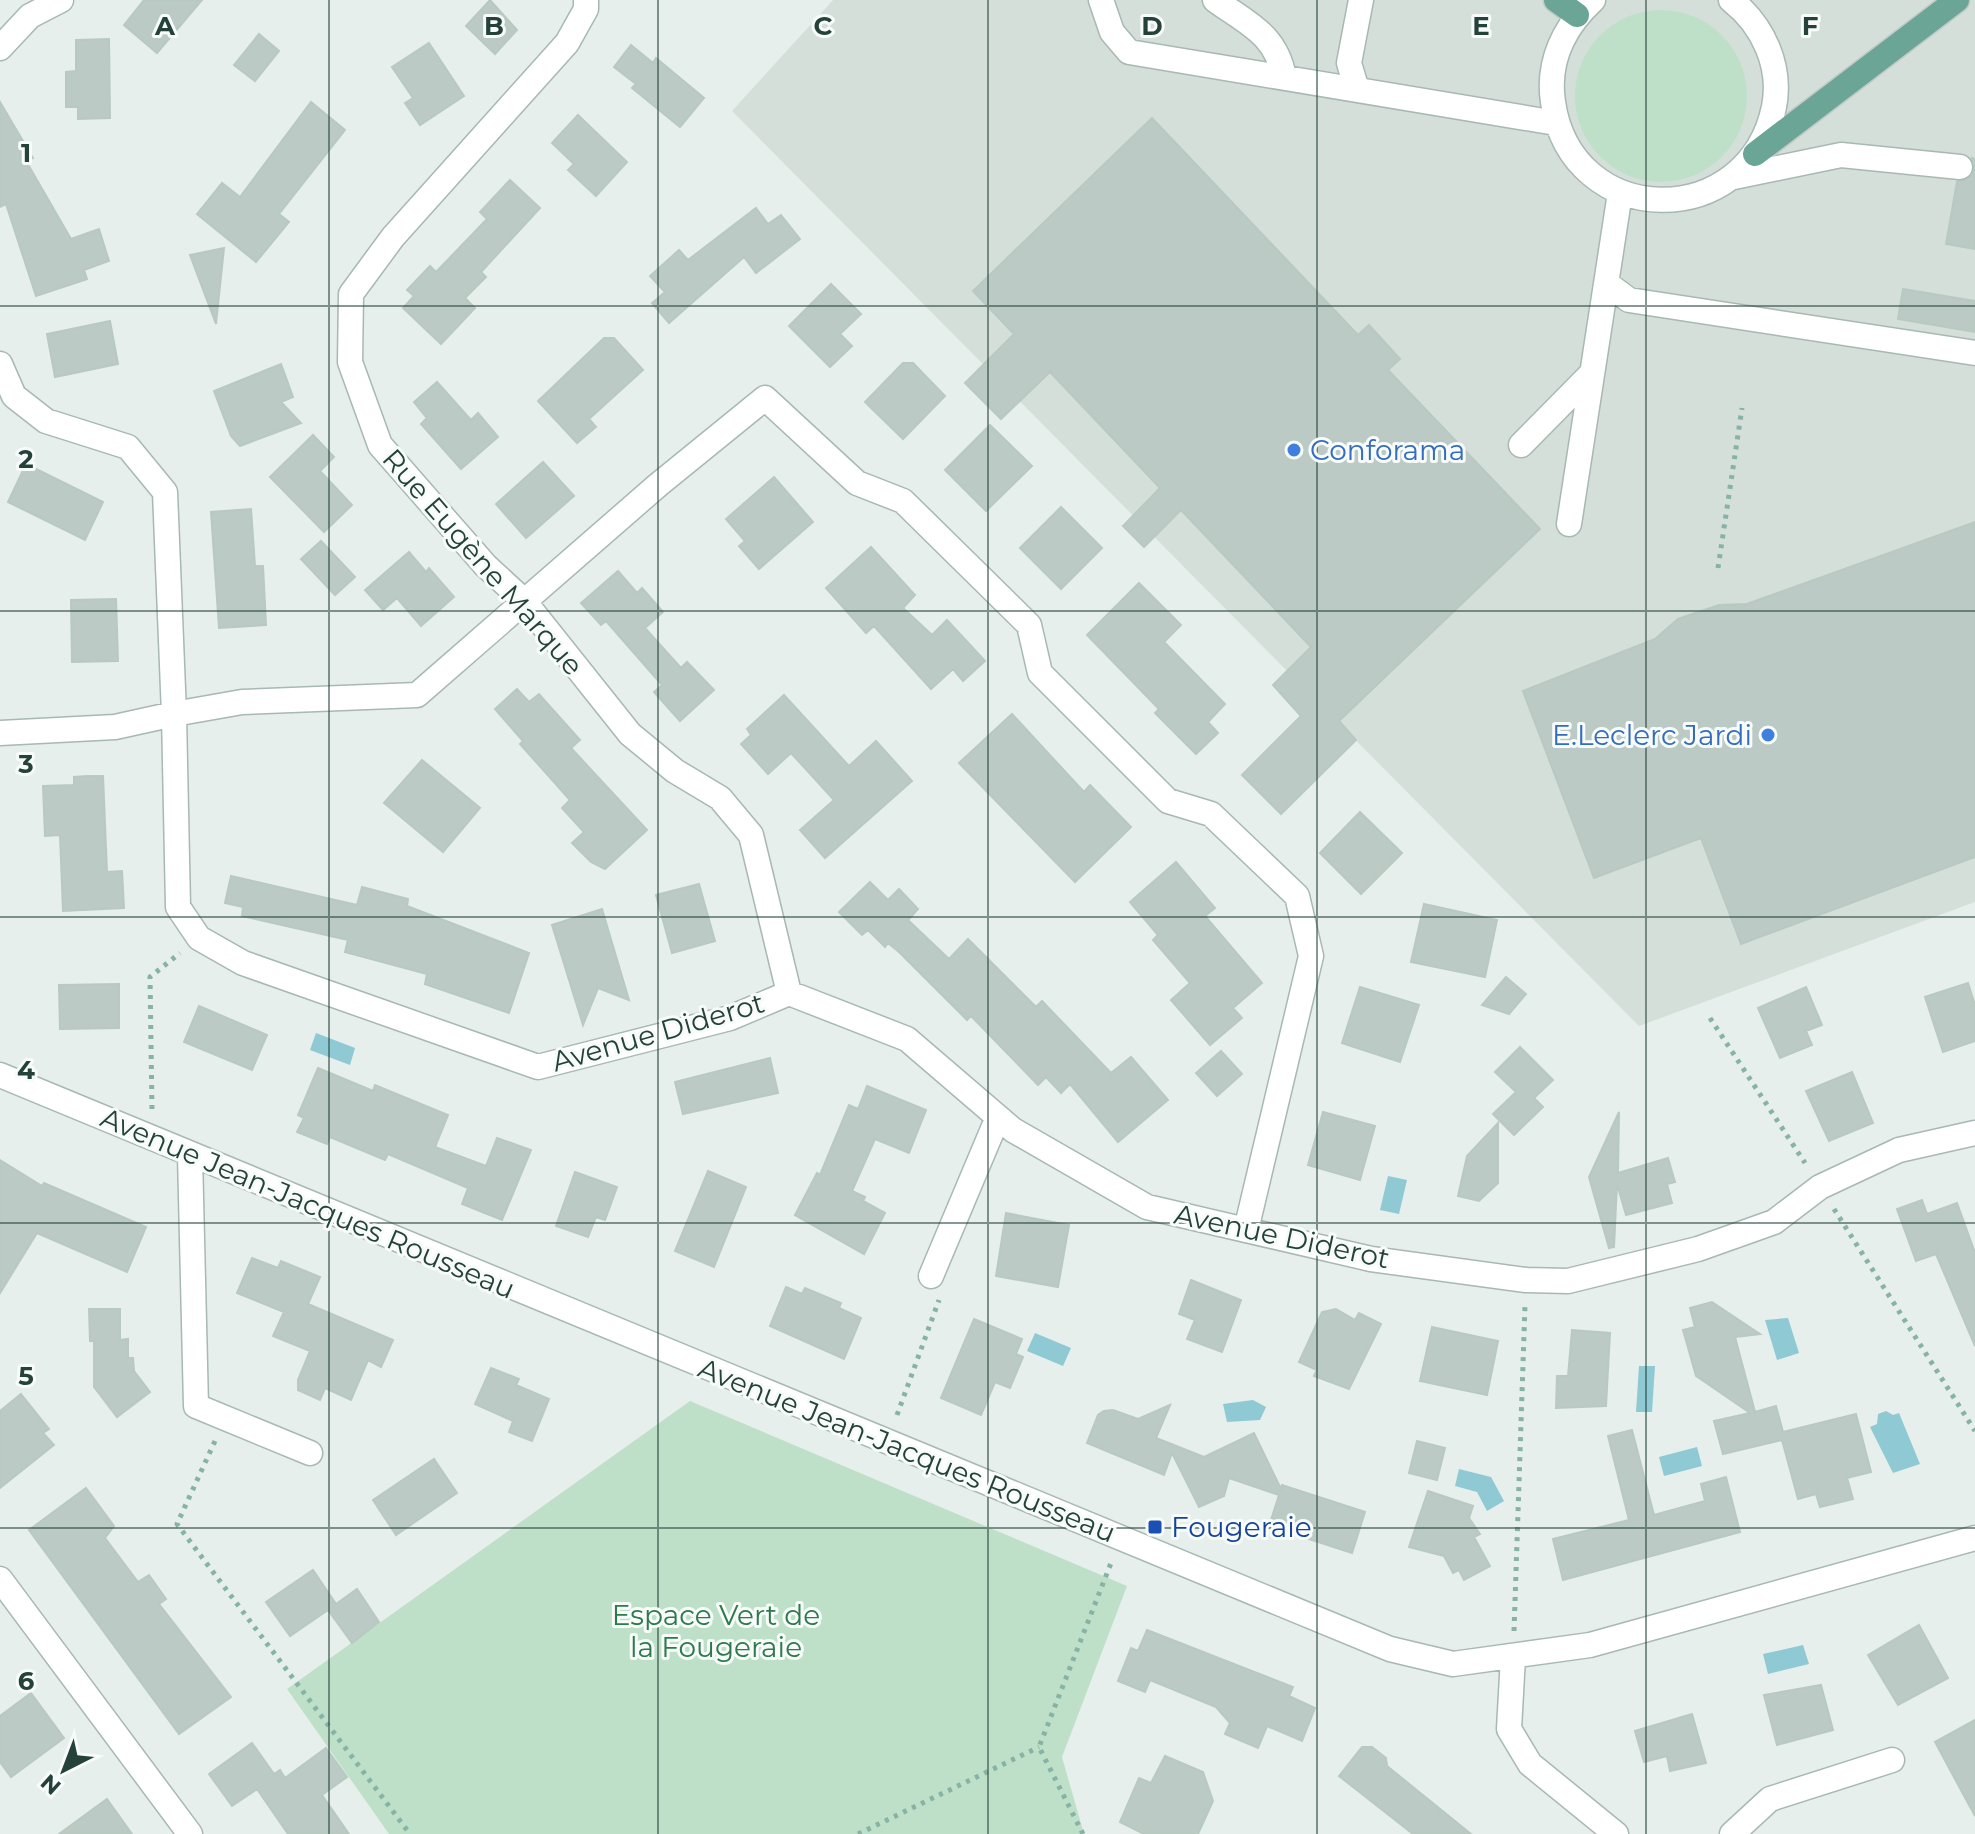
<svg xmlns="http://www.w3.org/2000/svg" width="1975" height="1834" font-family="Montserrat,sans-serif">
	<rect width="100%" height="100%" fill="#e6efeb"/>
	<!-- built -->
	<path fill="#d4dfda" d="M833 0H1975V902L1639 1026 732 111Z"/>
	<!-- green -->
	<path fill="#bfe0c8" d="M1575 96a86 86 0 1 1 172 0a86 86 0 1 1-172 0Z
		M690 1401 1127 1586 1062 1757 1084 1834H389L287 1689Z"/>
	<!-- water -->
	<path fill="#8ec9d4" d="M316 1033 355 1048 350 1065 310 1050Z
		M1388 1176 1407 1180 1399 1214 1380 1210Z
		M1788 1318 1799 1353 1777 1360 1765 1320Z
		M1035 1333 1071 1348 1063 1366 1027 1351Z
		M1639 1366H1655L1652 1412H1636Z
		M1253 1400 1266 1407 1260 1420 1227 1422 1223 1404Z
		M1886 1411 1893 1415 1899 1413 1920 1464 1893 1473 1870 1427 1877 1424 1878 1414Z
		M1697 1447 1702 1466 1664 1476 1659 1457Z
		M1459 1469 1491 1477 1504 1501 1487 1511 1477 1492 1455 1486Z
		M1803 1645 1809 1664 1768 1674 1763 1654Z"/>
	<!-- building -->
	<path fill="#bbcac4" stroke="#b8c9c2" stroke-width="2" d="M144 0H202L157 53 124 25Z
		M490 0 517 30 495 54 466 26Z
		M259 34 279 51 255 81 234 65Z
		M109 39 110 118 78 119V107H66V72L76 71V40Z
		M429 43 464 96 420 125 405 103 413 98 392 67Z
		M631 45 653 63 656 58 704 98 680 127 632 88 636 84 614 67Z
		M0 102 33 158 26 161 71 239 99 229 109 261 84 270 87 279 36 296 6 204 0 207Z
		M311 102 345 130 279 214 289 222 256 262 197 214 222 183 240 197Z
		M578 115 627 162 596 196 568 170 574 164 552 143Z
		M1152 118 1358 335 1369 325 1400 359 1388 370 1540 529 1339 721 1356 740 1281 814 1242 775 1301 716 1273 685 1311 647 1181 510 1144 547 1123 526 1160 488 1050 372 1001 419 965 383 1014 334 973 291Z
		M1972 158 1975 159V249L1946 244 1957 182 1973 175Z
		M510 180 540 208 481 272 486 277 465 298 475 308 441 344 403 308 414 296 407 290 430 266 436 272 487 219 480 212Z
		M756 208 768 224 781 215 800 239 756 273 744 257 669 323 652 303 665 292 650 276 679 250 688 260Z
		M224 248 216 324 190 255Z
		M831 284 861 314 840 334 852 346 830 367 789 326Z
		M1903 289 1975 301V332L1898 319Z
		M110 321 118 364 55 377 47 334Z
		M604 338H614L643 370 589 419 596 427 577 443 538 401Z
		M903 363H913L945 396 903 439 865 402Z
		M281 364 293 397 281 402 301 423 240 446 231 436 214 391Z
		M437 382 471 420 478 413 498 437 461 469 421 424 427 418 414 402Z
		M990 425 1032 466 986 511 945 470Z
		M313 435 334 457 320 471 352 505 324 532 270 477Z
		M543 462 574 496 526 538 496 504Z
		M26 464 103 502 85 540 8 502Z
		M774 477 813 522 759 569 739 546 745 541 726 519Z
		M1061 507 1102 548 1061 589 1020 548Z
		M251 509 255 566H263L266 625 219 628 211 512Z
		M1975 522V857L1741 944 1701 838 1594 878 1523 691 1655 639 1678 619 1719 605 1747 604Z
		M321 541 355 577 335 595 301 559Z
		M871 547 915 595 903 608 932 635 947 620 985 661 963 681 953 669 931 689 874 626 866 633 826 588Z
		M409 552 426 572 429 568 454 597 421 626 397 598 383 610 365 590Z
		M618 571 637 593 642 588 663 612 645 628 681 668 687 662 714 690 680 721 654 692 662 685 606 621 601 625 581 603Z
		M1139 583 1181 625 1164 642 1225 704 1208 722 1218 733 1196 754 1155 713 1159 709 1087 635Z
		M116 599 118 661 72 662 71 600Z
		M517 689 529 702 539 694 580 740 571 748 647 830 605 869 591 862 572 843 584 832 562 808 570 800 520 744 523 741 495 709Z
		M784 695 849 766 876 741 912 781 825 858 800 830 834 800 791 753 768 774 741 744 751 735 747 729Z
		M1012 714 1084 792 1090 785 1131 827 1075 882 959 763Z
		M422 760 480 808 443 852 384 803Z
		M88 776H103L107 872 122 871 124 908 63 911 60 835 45 836 43 786 74 785V777Z
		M1360 812 1402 853 1361 894 1320 853Z
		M1176 862 1215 908 1205 916 1262 983 1233 1008 1242 1018 1210 1045 1171 1000 1190 983 1153 940 1158 935 1130 902Z
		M231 876 357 905 362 887 408 899 407 906 529 953 509 1013 425 984 427 974 345 952 348 940 242 916 243 907 225 903Z
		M870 882 888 900 899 889 918 909 908 920 949 959 968 939 1036 1007 1042 1001 1111 1073 1131 1057 1168 1100 1118 1142 1070 1084 1061 1093 1046 1077 1038 1085 971 1016 967 1020 899 952 888 943 885 947 868 930 862 935 839 912Z
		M699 884 715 941 672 953 656 895Z
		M1424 904 1497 920 1485 977 1411 962Z
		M602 909 629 1000 598 988 583 1025 552 925Z
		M1506 977 1526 994 1509 1014 1482 1005Z
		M1968 983 1975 1005V1041L1943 1052 1925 997Z
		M119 984V1028L60 1029 59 985Z
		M1360 987 1419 1005 1400 1062 1342 1043Z
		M1806 987 1822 1025 1806 1031 1812 1045 1780 1058 1758 1008Z
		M199 1006 267 1035 252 1070 184 1042Z
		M1520 1047 1553 1080 1534 1098 1543 1107 1514 1135 1493 1114 1516 1092 1495 1072Z
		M1221 1051 1242 1074 1217 1096 1196 1073Z
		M770 1058 778 1093 683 1114 675 1082Z
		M318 1068 373 1091 375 1085 448 1115 435 1147 486 1166 497 1138 531 1150 502 1220 462 1204 468 1188 388 1154 385 1160 330 1137 327 1144 297 1132 304 1118 298 1115Z
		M1852 1072 1873 1123 1829 1141 1806 1091Z
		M867 1086 926 1110 909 1153 875 1139 852 1191 865 1197 863 1201 885 1213 864 1254 795 1215 817 1173 820 1175 849 1105 858 1109Z
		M1323 1112 1375 1126 1360 1180 1308 1165Z
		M1619 1112 1618 1173 1668 1158 1675 1182 1667 1184 1672 1203 1626 1215 1617 1184 1614 1247 1609 1248 1589 1177Z
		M1498 1123V1183L1479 1201 1458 1196 1467 1156Z
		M0 1160 42 1186 44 1183 146 1227 127 1272 37 1233 0 1293Z
		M708 1171 746 1187 714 1267 675 1251Z
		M575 1172 617 1187 605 1220 596 1217 588 1237 556 1226Z
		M1922 1200 1927 1214 1957 1203 1975 1253V1346L1936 1254 1916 1261 1897 1209Z
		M1006 1213 1069 1225 1058 1287 996 1276Z
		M252 1258 278 1268 281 1261 320 1277 308 1304 393 1340 381 1367 368 1360 351 1400 325 1388 320 1400 298 1390V1380L310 1351 273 1336 284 1312 237 1293Z
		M1191 1280 1241 1300 1222 1352 1187 1339 1195 1320 1179 1314Z
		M786 1287 802 1294 805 1288 841 1303 839 1308 861 1318 844 1359 770 1326Z
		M1712 1302 1760 1334 1735 1337 1755 1412 1776 1406 1783 1432 1856 1414 1871 1472 1847 1478 1853 1499 1820 1507 1816 1494 1798 1499 1782 1440 1723 1454 1714 1421 1750 1413 1696 1376 1683 1330 1695 1327 1690 1308Z
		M89 1309H120V1340L128 1339V1358H133L134 1371 150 1392 117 1417 94 1387V1341H90Z
		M1336 1309 1355 1320 1359 1313 1381 1324 1349 1389 1314 1376 1317 1370 1299 1362 1322 1312Z
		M974 1319 1022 1339 1016 1354 1023 1357 1010 1388 995 1382 981 1415 941 1398Z
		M1432 1327 1498 1341 1487 1395 1420 1381Z
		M1572 1330 1610 1333 1606 1406 1556 1408 1557 1376H1568Z
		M491 1368 519 1379 516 1385 549 1399 532 1441 509 1432 513 1421 475 1404Z
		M21 1394 49 1429 43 1433 54 1445 0 1488V1411Z
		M1170 1405 1156 1438 1204 1457 1254 1433 1281 1489 1282 1485 1365 1512 1352 1553 1269 1526 1279 1495 1229 1478 1224 1496 1199 1507 1172 1453 1164 1475 1087 1443 1098 1415 1104 1411 1113 1410 1138 1419Z
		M1632 1430 1654 1515 1705 1501 1701 1484 1726 1477 1740 1532 1563 1580 1553 1539 1629 1520 1608 1436Z
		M1417 1441 1445 1448 1437 1480 1409 1473Z
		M434 1459 457 1493 396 1535 373 1500Z
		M86 1488 114 1526 105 1538 138 1582 149 1575 166 1599 159 1604 231 1697 179 1734 29 1530Z
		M1428 1491 1473 1506 1469 1518 1480 1534 1474 1537 1490 1566 1464 1580 1459 1570 1453 1573 1444 1556 1409 1547Z
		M313 1570 336 1604 357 1589 379 1622 352 1643 328 1610 290 1636 266 1602Z
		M1919 1625 1948 1678 1898 1705 1868 1655Z
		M1147 1630 1293 1687 1289 1696 1315 1708 1302 1741 1267 1726 1258 1748 1225 1734 1230 1723 1216 1707 1150 1680 1145 1692 1118 1681 1131 1648 1138 1651Z
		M1821 1685 1833 1730 1777 1745 1764 1695Z
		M31 1693 64 1738 11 1777 0 1762V1716Z
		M1692 1714 1706 1763 1670 1771 1667 1756 1644 1762 1635 1731Z
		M1975 1720V1816L1935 1742Z
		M252 1743 274 1774 280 1770 285 1778 326 1748 347 1777 322 1795 349 1834H288L257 1789 232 1806 209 1774Z
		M1362 1747H1372L1386 1758 1387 1766 1471 1834H1413L1339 1776Z
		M1165 1756 1203 1772 1213 1801 1198 1834H1144L1120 1822 1139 1778 1151 1783Z
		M107 1799 132 1834H59Z"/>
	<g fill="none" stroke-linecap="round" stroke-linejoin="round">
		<!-- minor casing -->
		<g stroke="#a8b8b2" stroke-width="27">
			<path id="minor" d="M586 0V9L567 43 393 237 351 294 350 362 380 445 485 565 524 601 630 734 675 771 720 798 751 835 789 993
				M1101 0 1112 32 1129 52 1556 123
				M1215 0C1248 24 1276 34 1284 77
				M1593 0C1564 27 1547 62 1553 102 1571 230 1748 233 1774 107 1782 66 1763 25 1731 0
				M0 48 30 16 61 0
				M1357 90 1349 63 1361 0
				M1734 177 1841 155 1960 167
				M1606 283 1629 300 1975 353
				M0 364 14 396 46 421 128 447 165 492 174 714 242 702 417 695 658 485 765 398 857 483 903 501 1029 625 1040 673 1168 801 1211 814 1297 896 1311 956 1246 1230
				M1521 445 1592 373
				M1569 524 1620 193
				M0 733 115 727 174 714 178 907 199 938 243 963 538 1067 730 1018 789 993 907 1039 1013 1130 1147 1207 1371 1259 1526 1280 1568 1281 1698 1249 1774 1222 1820 1187 1899 1150 1975 1133
				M0 1075 1390 1649 1453 1664 1590 1645 1975 1538
				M190 1155 196 1406 310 1453
				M931 1276 998 1117
				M0 1579 190 1834
				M1513 1657 1509 1729 1530 1764 1616 1834
				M1732 1834 1770 1799 1892 1760"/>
		</g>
		<!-- major casing -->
		<g stroke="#c2cac8" stroke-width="27">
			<path id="major" d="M1556 0 1577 15
				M1755 154 1957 0"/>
		</g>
		<!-- path -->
		<path stroke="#86b3a5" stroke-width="5" stroke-dasharray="4 6" stroke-linecap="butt" d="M1718 568 1742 408
			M1710 1018 1805 1163
			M152 1109 150 977 180 953
			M1834 1209 1975 1431
			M897 1415 939 1300
			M215 1441 177 1524 410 1834
			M1514 1631 1525 1305
			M858 1834 1039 1747
			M1083 1834 1039 1747 1111 1563"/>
		<!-- minor -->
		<use href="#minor" stroke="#fff" stroke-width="24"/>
		<!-- major -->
		<use href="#major" stroke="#6aa596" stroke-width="24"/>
	</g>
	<!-- grid -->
	<path fill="none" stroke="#24423a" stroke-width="2" stroke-opacity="0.55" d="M329 0V1834M658 0V1834M988 0V1834M1317 0V1834M1646 0V1834M0 306H1975M0 611H1975M0 917H1975M0 1223H1975M0 1528H1975"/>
	<!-- markers -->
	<g fill="#3f7fe0" stroke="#f7fbf9" stroke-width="3">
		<circle cx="1294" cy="450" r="8"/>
		<circle cx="1768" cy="735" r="8"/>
	</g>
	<rect fill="#1a4fb4" stroke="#f7fbf9" stroke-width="3" x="1147" y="1519" width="16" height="16" rx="4"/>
	<g text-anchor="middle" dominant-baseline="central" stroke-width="6" stroke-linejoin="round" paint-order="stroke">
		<!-- shop labels -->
		<g font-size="28" fill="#366cbe" stroke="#f7fbf9" text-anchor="start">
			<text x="1310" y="450">Conforama</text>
			<text x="1752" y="735" text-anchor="end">E.Leclerc Jardi</text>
		</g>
		<!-- street labels -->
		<g font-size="28" fill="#24423a" stroke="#f7fbf9">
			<text transform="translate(483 562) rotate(49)">Rue Eugène Marque</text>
			<text transform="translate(658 1032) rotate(-16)">Avenue Diderot</text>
			<text transform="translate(308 1203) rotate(23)">Avenue Jean-Jacques Rousseau</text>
			<text transform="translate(1282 1236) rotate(12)">Avenue Diderot</text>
			<text transform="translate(907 1450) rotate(22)">Avenue Jean-Jacques Rousseau</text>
		</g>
		<!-- transit labels -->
		<g font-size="28" fill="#164399" stroke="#f7fbf9" text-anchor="start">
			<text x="1171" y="1527">Fougeraie</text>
		</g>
		<!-- park labels -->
		<g font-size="28" fill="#2d7a4b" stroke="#f7fbf9">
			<text x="716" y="1615">Espace Vert de<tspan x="716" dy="32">la Fougeraie</tspan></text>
		</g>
	</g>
	<g font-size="26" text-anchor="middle" font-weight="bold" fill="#24423a" stroke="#f7fbf9" stroke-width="6" stroke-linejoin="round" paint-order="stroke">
		<text x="165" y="35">A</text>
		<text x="494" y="35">B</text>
		<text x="823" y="35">C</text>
		<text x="1152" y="35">D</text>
		<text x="1481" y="35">E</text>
		<text x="1810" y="35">F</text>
		<text x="26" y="162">1</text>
		<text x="26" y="468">2</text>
		<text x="26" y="773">3</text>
		<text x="26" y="1079">4</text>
		<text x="26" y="1385">5</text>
		<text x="26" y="1690">6</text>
	</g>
	<!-- north arrow -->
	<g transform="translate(64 1770) rotate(222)" stroke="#f7fbf9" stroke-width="6" paint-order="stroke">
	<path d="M0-6L14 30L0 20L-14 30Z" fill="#24423a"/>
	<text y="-12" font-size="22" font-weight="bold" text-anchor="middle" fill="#24423a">N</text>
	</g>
</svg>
